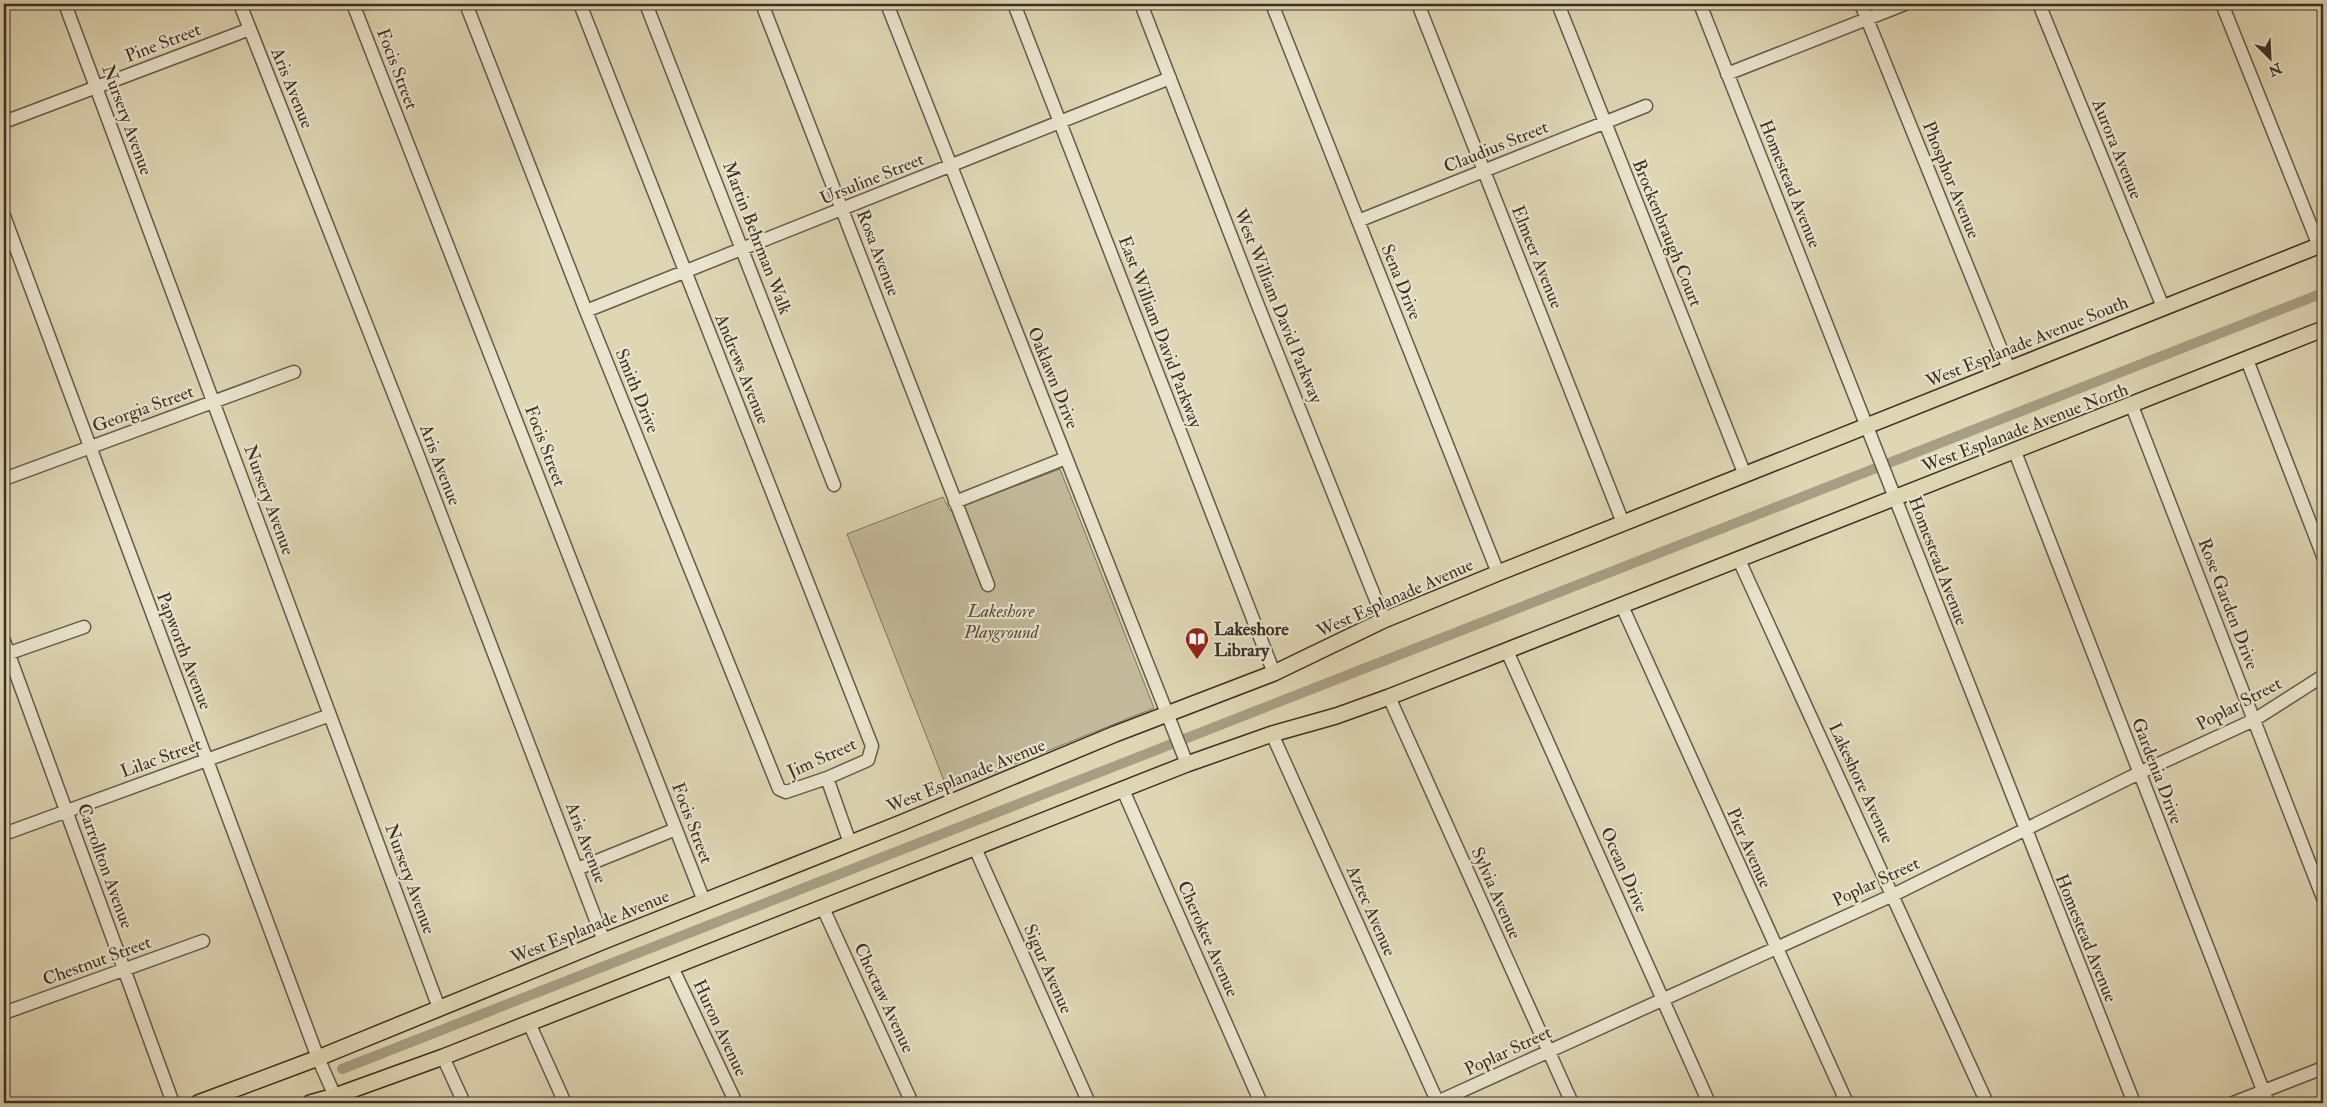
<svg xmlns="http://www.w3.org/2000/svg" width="2327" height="1107" font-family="'IM FELL Double Pica',serif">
	<rect width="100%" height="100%" fill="#dfd6b4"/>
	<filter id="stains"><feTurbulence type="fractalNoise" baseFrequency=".004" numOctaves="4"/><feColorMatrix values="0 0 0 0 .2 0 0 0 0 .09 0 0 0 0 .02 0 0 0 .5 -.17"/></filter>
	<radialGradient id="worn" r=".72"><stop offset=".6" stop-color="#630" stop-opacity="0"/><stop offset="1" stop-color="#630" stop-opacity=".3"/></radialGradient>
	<!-- green -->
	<path fill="#c3ba9b" stroke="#7f755f" d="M1060 469 1154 708 948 791 847 534 943 497 950 511Z"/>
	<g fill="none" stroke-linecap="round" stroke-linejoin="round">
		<!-- canal -->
		<path stroke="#a79e83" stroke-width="10" d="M342 1069 2323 293"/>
		<!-- minor casing -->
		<g stroke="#645a47" stroke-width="15">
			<path id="minor" d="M65 4 439 1008
				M240 4 419 458 604 941
				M353 4 704 901
				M466 4 586 311 779 789 786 792 827 778 868 760 872 746 580 4
				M646 4 834 485
				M762 4 988 585
				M887 4 1187 764
				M1014 4 1274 673
				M1141 4 1257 303 1384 620
				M1272 4 1498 573
				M1418 4 1623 523
				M1558 4 1745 475
				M1700 4 2134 1103
				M1861 4 2009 369
				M2039 4 2163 307
				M2222 4 2319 246
				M1727 74 1905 4
				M4 122 250 29
				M4 216 318 1058 338 1103
				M1358 221 1646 106
				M586 311 1170 78
				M2247 360 2323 556
				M2132 406 2323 898
				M2015 452 2268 1103
				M4 479 294 372
				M955 502 1066 458
				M1739 560 1987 1103
				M1622 606 1847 1103
				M4 641 173 1103
				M1507 651 1709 1103
				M4 655 84 627
				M1389 697 1572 1103
				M1272 734 1438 1103
				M827 778 850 843
				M1123 790 1261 1103
				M4 834 330 715
				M975 848 1089 1103
				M577 869 676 829
				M823 908 912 1103
				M672 967 736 1103
				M4 1013 203 941
				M529 1023 565 1103
				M443 1057 464 1103
				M1435 1103 1893 895 2139 773 2254 720 2323 676
				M2233 1103 2323 1068"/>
		</g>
		<!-- major casing -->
		<g stroke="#3b3023" stroke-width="18">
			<path id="major" d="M198 1103 318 1058 604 941 901 823 1115 734 1274 673 1384 620 1498 573 2323 244
				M310 1103 335 1096 443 1057 1187 764 1272 734 1336 716 1389 697 2323 329"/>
		</g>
		<!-- minor -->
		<use href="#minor" stroke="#eae4ce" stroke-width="12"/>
		<!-- major -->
		<use href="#major" stroke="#dfd6b4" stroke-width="15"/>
	</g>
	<!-- icons -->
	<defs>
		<g id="library-pin" transform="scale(1.25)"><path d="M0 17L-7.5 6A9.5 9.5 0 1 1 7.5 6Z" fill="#8f2418" stroke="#eae4ce"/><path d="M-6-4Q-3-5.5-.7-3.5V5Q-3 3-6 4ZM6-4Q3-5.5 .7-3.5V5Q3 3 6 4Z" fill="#fff"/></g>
	</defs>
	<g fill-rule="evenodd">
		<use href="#library-pin" x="1197" y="639"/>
	</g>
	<g text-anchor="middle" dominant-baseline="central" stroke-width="4.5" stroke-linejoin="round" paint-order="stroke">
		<!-- street labels -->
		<g font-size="18" fill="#3b3023" stroke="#eae4ce">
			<text transform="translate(163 43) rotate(-21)">Pine Street</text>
			<text transform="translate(397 69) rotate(69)">Focis Street</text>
			<text transform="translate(292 88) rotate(68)">Aris Avenue</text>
			<text transform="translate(127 120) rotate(70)">Nursery Avenue</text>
			<text transform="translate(1496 147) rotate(-22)">Claudius Street</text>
			<text transform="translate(2117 149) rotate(68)">Aurora Avenue</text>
			<text transform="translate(872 179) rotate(-22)">Ursuline Street</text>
			<text transform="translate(1951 180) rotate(68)">Phosphor Avenue</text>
			<text transform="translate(1790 184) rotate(68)">Homestead Avenue</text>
			<text transform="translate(1667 233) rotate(68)">Brockenbraugh Court</text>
			<text transform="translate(757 238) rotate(69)">Martin Behrman Walk</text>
			<text transform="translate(878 253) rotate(69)">Rosa Avenue</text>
			<text transform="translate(1537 257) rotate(68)">Elmeer Avenue</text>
			<text transform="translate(1401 282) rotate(68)">Sena Drive</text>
			<text transform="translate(1278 306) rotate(68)">West William David Parkway</text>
			<text transform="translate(1160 332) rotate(69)">East William David Parkway</text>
			<text transform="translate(2027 342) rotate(-22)">West Esplanade Avenue South</text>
			<text transform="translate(742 369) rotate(68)">Andrews Avenue</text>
			<text transform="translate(1053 378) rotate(68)">Oaklawn Drive</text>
			<text transform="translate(637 391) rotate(68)">Smith Drive</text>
			<text transform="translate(143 409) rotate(-20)">Georgia Street</text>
			<text transform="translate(2025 428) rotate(-21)">West Esplanade Avenue North</text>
			<text transform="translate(545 446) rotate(69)">Focis Street</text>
			<text transform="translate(440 465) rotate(69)">Aris Avenue</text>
			<text transform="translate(269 500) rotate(70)">Nursery Avenue</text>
			<text transform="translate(1938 561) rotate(69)">Homestead Avenue</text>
			<text transform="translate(1395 598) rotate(-24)">West Esplanade Avenue</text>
			<text transform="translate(2228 604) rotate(69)">Rose Garden Drive</text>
			<text transform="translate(184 651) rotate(69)">Papworth Avenue</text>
			<text transform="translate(2239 704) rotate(-28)">Poplar Street</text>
			<text transform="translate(161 758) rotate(-20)">Lilac Street</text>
			<text transform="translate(822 758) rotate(-24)">Jim Street</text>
			<text transform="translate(2157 771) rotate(69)">Gardenia Drive</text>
			<text transform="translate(966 776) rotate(-22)">West Esplanade Avenue</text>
			<text transform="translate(1861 783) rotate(65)">Lakeshore Avenue</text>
			<text transform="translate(692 823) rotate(69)">Focis Street</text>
			<text transform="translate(586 843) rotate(69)">Aris Avenue</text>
			<text transform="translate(1749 848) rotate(66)">Pier Avenue</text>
			<text transform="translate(105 866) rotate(70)">Carrollton Avenue</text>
			<text transform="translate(1624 870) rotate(66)">Ocean Drive</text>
			<text transform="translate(410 879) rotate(70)">Nursery Avenue</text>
			<text transform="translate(1876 882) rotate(-25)">Poplar Street</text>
			<text transform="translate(1496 893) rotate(66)">Sylvia Avenue</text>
			<text transform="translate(1371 911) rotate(66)">Aztec Avenue</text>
			<text transform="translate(590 927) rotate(-22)">West Esplanade Avenue</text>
			<text transform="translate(2086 938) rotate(68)">Homestead Avenue</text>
			<text transform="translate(1208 939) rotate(66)">Cherokee Avenue</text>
			<text transform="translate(97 961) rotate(-20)">Chestnut Street</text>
			<text transform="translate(1048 969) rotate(66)">Sigur Avenue</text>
			<text transform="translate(884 998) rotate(65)">Choctaw Avenue</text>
			<text transform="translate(720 1028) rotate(65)">Huron Avenue</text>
			<text transform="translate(1508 1051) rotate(-25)">Poplar Street</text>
		</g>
		<!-- park labels -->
		<g font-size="18" font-style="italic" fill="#564c3b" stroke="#eae4ce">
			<text x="1001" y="611">Lakeshore<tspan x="1001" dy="21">Playground</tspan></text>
		</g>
		<!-- poi labels -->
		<g font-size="18" font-weight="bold" fill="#3b3023" stroke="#eae4ce" text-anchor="start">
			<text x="1214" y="629">Lakeshore<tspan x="1214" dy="21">Library</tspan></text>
		</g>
	</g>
	<!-- margin -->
	<rect width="2327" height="1107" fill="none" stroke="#dfd6b4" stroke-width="20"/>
	<rect x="5" y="5" width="2317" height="1097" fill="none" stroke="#3b3023" stroke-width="2.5"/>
	<rect x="10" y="10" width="2307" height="1087" fill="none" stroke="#3b3023"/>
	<!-- north arrow -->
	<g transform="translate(2270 58) rotate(156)" stroke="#eae4ce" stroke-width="4" paint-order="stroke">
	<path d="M0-4L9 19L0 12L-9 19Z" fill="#3b3023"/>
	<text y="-8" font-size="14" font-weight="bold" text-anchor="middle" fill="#3b3023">N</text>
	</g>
	<rect width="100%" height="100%" filter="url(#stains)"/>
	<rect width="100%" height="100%" fill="url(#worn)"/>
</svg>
